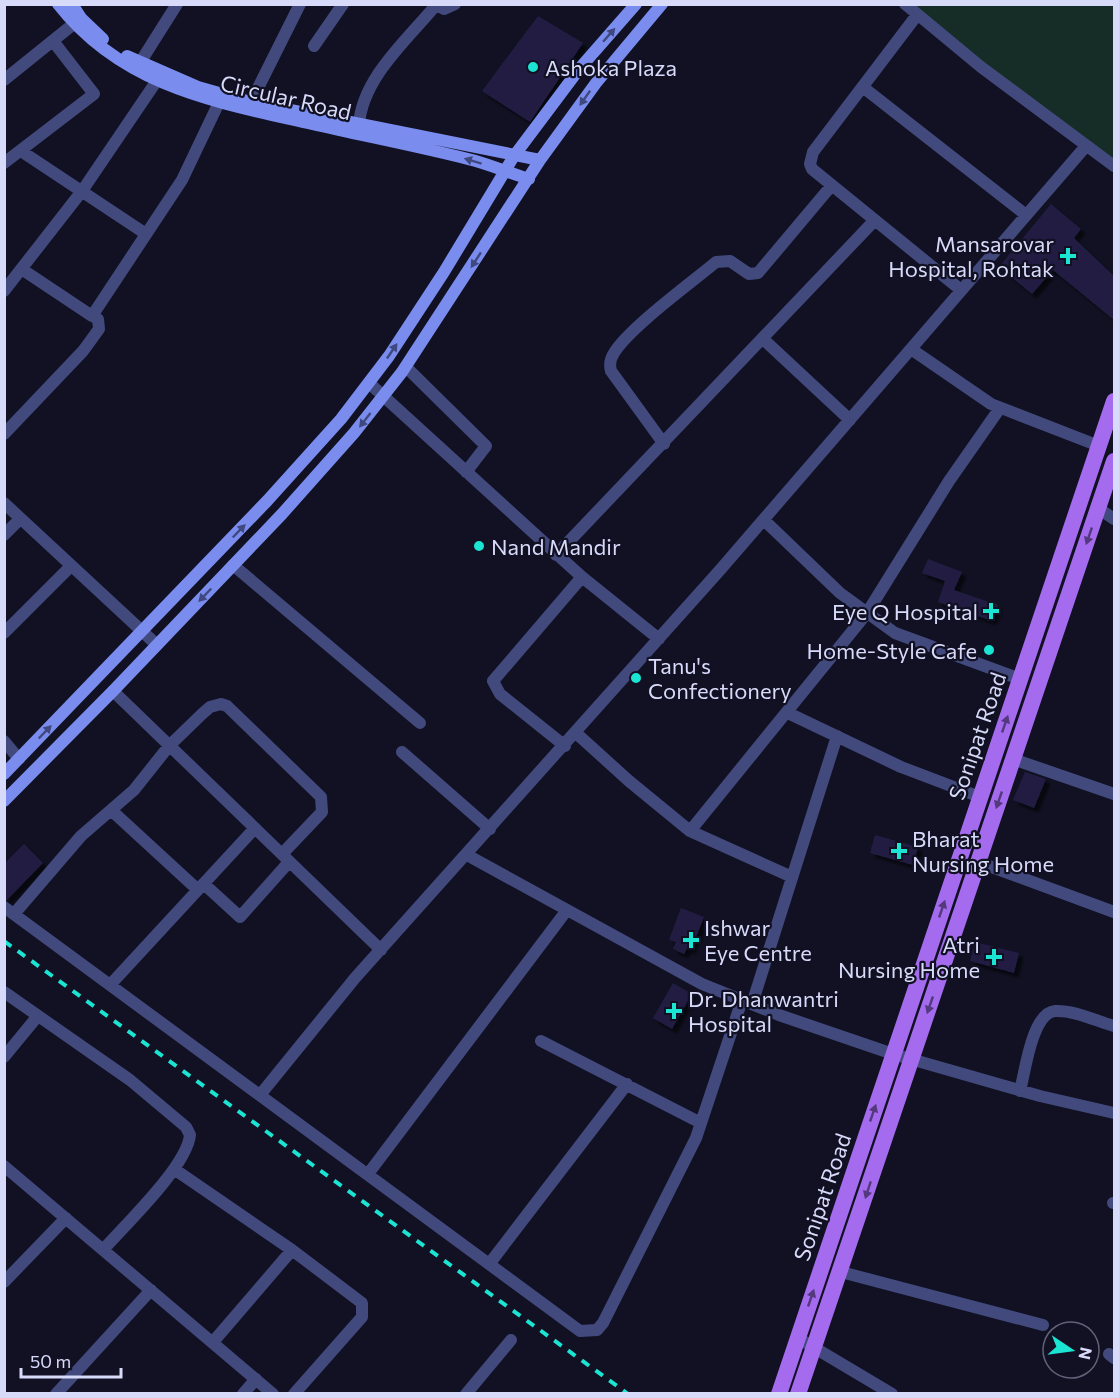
<svg xmlns="http://www.w3.org/2000/svg" width="1119" height="1398" font-family="Commissioner,sans-serif">
	<defs>
		<filter id="shadow"><feDropShadow dx="4.5" dy="4.5" stdDeviation="1.5" flood-color="#0009"/></filter>
	</defs>
	<rect width="100%" height="100%" fill="#111123"/>
	<!-- green -->
	<path fill="#152c27" d="M909 5H1114V164Z"/>
	<!-- building -->
	<path fill="#201f42" filter="url(#shadow)" d="M538 16 583 43 530 122 482 91Z
		M1051 204 1081 229 1074 238 1114 276V320L1053 270 1032 294 999 267Z
		M928 559 962 572 954 590 998 605 992 621 938 602 945 581 922 573Z
		M1025 772 1046 779 1034 808 1013 800Z
		M875 835 918 847 913 865 870 853Z
		M24 844 43 863 7 900 4 899V864Z
		M681 908 704 917 691 950 687 948 684 954 673 949 676 942 669 940Z
		M975 942 1019 953 1014 973 970 961Z
		M673 983 692 994 672 1029 653 1018Z"/>
	<g fill="none" stroke-linecap="round" stroke-linejoin="round">
		<!-- minor -->
		<path stroke="#424a7d" stroke-width="12" d="M435 4 444 9 455 4
			M905 4 981 67 1114 166
			M917 15 813 152 810 164 812 169 961 290
			M314 46 343 4
			M136 69 177 4
			M4 80 81 18
			M864 88 1026 215
			M251 102 300 4
			M359 125C362 78 408 39 436 5
			M21 151 146 234
			M4 163 94 94 53 41
			M23 270 92 316
			M4 291 82 191 162 73
			M763 339 850 420
			M911 349 991 404 1099 446
			M406 367 486 446 466 472
			M369 383 582 577 493 681 500 694 565 746
			M4 434 83 351 99 329 98 319 92 316 182 180 223 94
			M664 444 611 371C609 364 610 359 614 353 629 328 691 283 716 262L730 261 749 274 758 273 832 185
			M4 503 157 645
			M1098 508 1114 519
			M764 520 840 593 895 633 1020 679
			M4 535 20 519
			M556 555 875 220
			M233 565 420 723
			M582 577 659 639
			M4 633 71 566
			M113 691 381 950
			M788 713 901 767 980 797
			M576 733 629 781 690 831 792 877
			M4 741 19 759
			M402 752 490 829
			M1013 759 1114 794
			M111 810 198 890
			M690 831 867 613 949 481 1000 408
			M467 855 702 984 779 1015 893 1054 1040 1096 1114 1113
			M978 862 1114 912
			M204 884 240 917 289 862
			M4 907 580 1331 597 1330 603 1323 696 1138 742 1000
			M14 914 81 836 134 790 169 746 202 714 210 707 221 704 227 706 321 797 322 812 282 854
			M110 985 255 828
			M4 992 130 1080 186 1127 190 1135C187 1166 126 1224 103 1250
			M752 1004 837 736
			M541 1041 701 1123
			M4 1057 37 1017
			M1020 1091C1025 1072 1032 1013 1055 1011 1074 1010 1096 1021 1114 1026
			M260 1095 355 978 720 570 1086 146
			M4 1166 273 1394
			M174 1169 292 1250 362 1303V1317L294 1394
			M368 1174 567 910
			M1113 1203H1114
			M490 1263 627 1084
			M841 1272 1043 1325
			M4 1282 66 1218
			M798 1338 892 1394
			M213 1342 292 1250
			M1109 1354 1114 1358
			M56 1394 151 1290
			M243 1394 256 1379
			M466 1394 511 1340"/>
		<!-- secondary -->
		<path stroke="#7a8def" stroke-width="12" d="M58 4C123 87 216 102 312 124 364 136 417 146 468 159 489 164 509 173 529 179
			M72 4 81 18 103 39
			M127 56 198 87 251 102 540 160
			M4 774 267 501 341 419 389 356 444 272 514 156 580 68 636 4
			M4 801 113 691 282 514 354 433 402 372 540 160 596 83 662 4"/>
		<!-- primary -->
		<path stroke="#a56bee" stroke-width="16" d="M779 1394 1114 401
			M798 1394 1114 461"/>
		<!-- rail -->
		<path stroke="#1be4d2" stroke-width="4" stroke-dasharray="9 8" stroke-linecap="butt" d="M4 941 628 1394"/>
	</g>
	<!-- one-way arrows -->
	<defs><path id="oneway-solid" d="M-6-.8H1V-3.2L6.5 0L1 3.2V.8H-6Z" transform="scale(1.5)"/></defs>
	<g fill="#40497f">
		<use href="#oneway-solid" transform="translate(609 35) rotate(-49)"/>
		<use href="#oneway-solid" transform="translate(585 98) rotate(125)"/>
		<use href="#oneway-solid" transform="translate(473 161) rotate(-163)"/>
		<use href="#oneway-solid" transform="translate(476 260) rotate(123)"/>
		<use href="#oneway-solid" transform="translate(392 351) rotate(-56)"/>
		<use href="#oneway-solid" transform="translate(365 420) rotate(128)"/>
		<use href="#oneway-solid" transform="translate(239 531) rotate(-46)"/>
		<use href="#oneway-solid" transform="translate(205 595) rotate(134)"/>
		<use href="#oneway-solid" transform="translate(45 732) rotate(-46)"/>
	</g>
	<g fill="#54397e">
		<use href="#oneway-solid" transform="translate(1089 536) rotate(109)"/>
		<use href="#oneway-solid" transform="translate(1005 724) rotate(-71)"/>
		<use href="#oneway-solid" transform="translate(999 800) rotate(109)"/>
		<use href="#oneway-solid" transform="translate(942 909) rotate(-71)"/>
		<use href="#oneway-solid" transform="translate(930 1005) rotate(109)"/>
		<use href="#oneway-solid" transform="translate(873 1113) rotate(-71)"/>
		<use href="#oneway-solid" transform="translate(868 1190) rotate(108)"/>
		<use href="#oneway-solid" transform="translate(811 1298) rotate(-71)"/>
	</g>
	<!-- markers -->
	<g fill="#1be4d2" stroke="#111123" stroke-width="2">
		<circle cx="533" cy="67" r="6"/>
		<path d="M1065 247h6v6h6v6h-6v6h-6v-6h-6v-6h6z"/>
		<circle cx="479" cy="546" r="6"/>
		<path d="M988 602h6v6h6v6h-6v6h-6v-6h-6v-6h6z"/>
		<circle cx="989" cy="650" r="6"/>
		<circle cx="636" cy="678" r="6"/>
		<path d="M896 842h6v6h6v6h-6v6h-6v-6h-6v-6h6z"/>
		<path d="M688 931h6v6h6v6h-6v6h-6v-6h-6v-6h6z"/>
		<path d="M991 948h6v6h6v6h-6v6h-6v-6h-6v-6h6z"/>
		<path d="M671 1002h6v6h6v6h-6v6h-6v-6h-6v-6h6z"/>
	</g>
	<g text-anchor="middle" dominant-baseline="central" stroke-width="4.5" stroke-linejoin="round" paint-order="stroke">
		<!-- poi labels -->
		<g font-size="22" fill="#d8dafa" stroke="#111123" text-anchor="start">
			<text x="545" y="67">Ashoka Plaza</text>
			<text x="1054" y="243" text-anchor="end">Mansarovar<tspan x="1054" dy="25">Hospital, Rohtak</tspan></text>
			<text x="491" y="546">Nand Mandir</text>
			<text x="978" y="611" text-anchor="end">Eye Q Hospital</text>
			<text x="977" y="650" text-anchor="end">Home-Style Cafe</text>
			<text x="648" y="665">Tanu's<tspan x="648" dy="25">Confectionery</tspan></text>
			<text x="912" y="838">Bharat<tspan x="912" dy="25">Nursing Home</tspan></text>
			<text x="704" y="927">Ishwar<tspan x="704" dy="25">Eye Centre</tspan></text>
			<text x="980" y="944" text-anchor="end">Atri<tspan x="980" dy="25">Nursing Home</tspan></text>
			<text x="688" y="998">Dr. Dhanwantri<tspan x="688" dy="25">Hospital</tspan></text>
		</g>
		<!-- street labels -->
		<g font-size="22" fill="#d8dafa" stroke="#111123">
			<text transform="translate(286 97) rotate(13)">Circular Road</text>
			<text transform="translate(977 736) rotate(-71)">Sonipat Road</text>
			<text transform="translate(822 1197) rotate(-71)">Sonipat Road</text>
		</g>
	</g>
	<!-- border -->
	<rect width="1119" height="1398" fill="none" stroke="#d8dafa" stroke-width="12"/>
	<!-- north arrow -->
	<g transform="translate(1071 1350) rotate(103)"><circle r="28" fill="#111123" stroke="#616179" stroke-width="1.5"/>
	<path d="M0-4.5L10 22L0 15L-10 22Z" fill="#1be4d2"/>
	<text y="-9" font-size="16" font-weight="bold" text-anchor="middle" fill="#d8dafa">N</text>
	</g>
	<!-- scale -->
	<path d="M21 1368v9h100v-9" fill="none" stroke="#d8dafa" stroke-width="3"/>
	<text x="30" y="1368" font-size="18" fill="#d8dafa" stroke="#111123" stroke-width="4.5" paint-order="stroke">50 m</text>
</svg>
